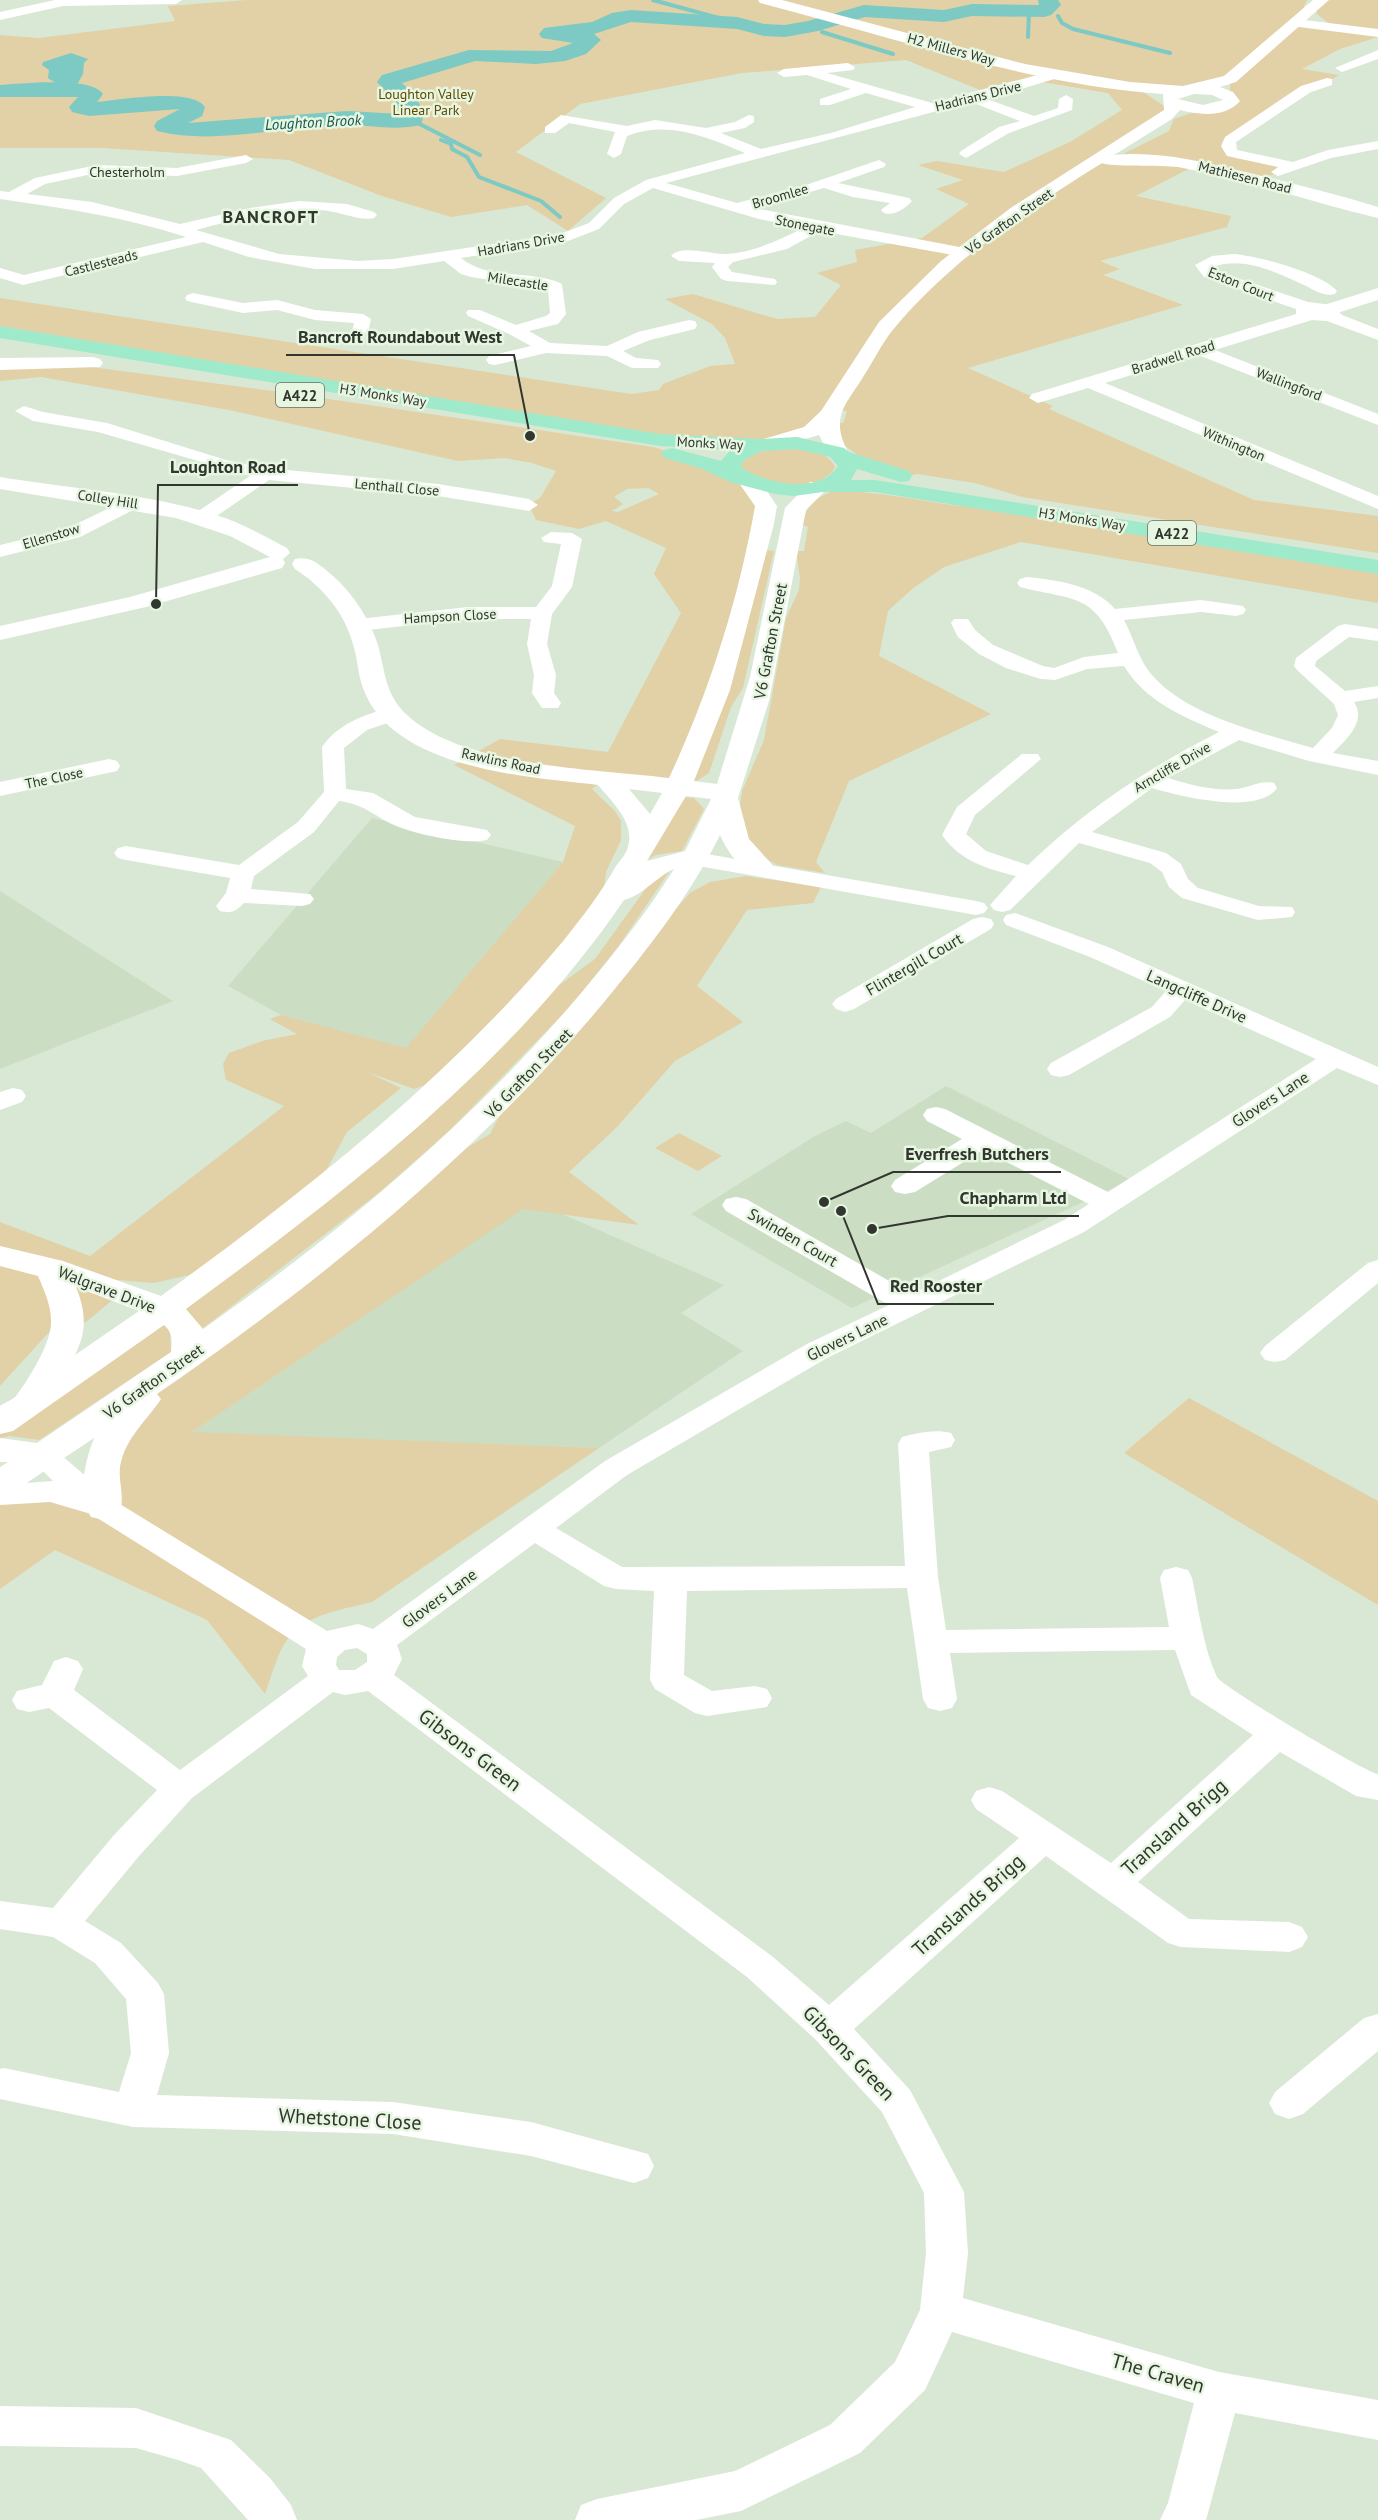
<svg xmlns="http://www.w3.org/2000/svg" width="1378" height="2520" font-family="'PT Sans',sans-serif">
	<rect width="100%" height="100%" fill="#d9e8d4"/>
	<!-- built -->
	<path fill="#cbdec4" d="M372 818 563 862 406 1049 281 1015 228 986Z
		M0 891 173 1001 0 1069Z
		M946 1086 1131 1180 852 1308 691 1214 815 1136 846 1121 871 1133Z
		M519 1195 724 1285 681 1313 743 1351 599 1448 191 1433Z"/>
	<!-- green -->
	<path fill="#e2d0a6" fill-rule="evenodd" d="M246 0H1307L1296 23 1330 24 1318 15 1316 10 1322 0H1378V37L1340 49 1302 69 1339 75 1230 140 1232 153 1293 166 1259 180 1196 165 1136 196 1231 216 1227 227 1100 261 1120 269 1103 275 1183 305 968 368 1053 406 1049 409 1254 500 1378 516V553L1022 497 975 483 917 474 913 475C884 468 858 461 838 438V423H843L847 411 832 410 811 431 767 444 687 443 0 326V298L631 394 659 390 663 384 710 366 735 364 725 338 712 324 665 299 693 294 777 319 815 317 841 285 817 273 857 262 855 250 922 238 969 204 936 189 963 180 918 165 937 161 1004 172 1070 142 1122 110 1108 93 1036 81 990 94 906 60 742 73 580 104 516 152 606 198 568 231 527 205 451 217 382 196 289 160 102 148H0V35L39 38 175 21 168 6ZM1230 80V97L1206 108 1174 119 1169 131 1109 161 1082 171 1172 111 1140 90H1194Z
		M76 365 281 392 653 447 683 456 750 483 766 506 678 787 606 778 592 789 615 811 621 821V840L606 872 601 913 457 1074 414 1089 367 1072 401 1088 347 1132 308 1204 194 1274 154 1283 117 1280 57 1269 122 1292 86 1322 51 1330 0 1386V1222L90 1256 284 1106 226 1080 223 1064 229 1053 262 1041 297 1034 270 1019 281 1015 406 1048 563 862 575 826 454 765 500 739 608 752 681 613 654 574 666 548 606 521 579 529 536 520 529 505 540 498 556 471 532 463 504 458 458 461 229 410 41 377 0 381V368ZM648 488 659 494 618 512 612 511 623 504 614 497 627 489Z
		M785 448C801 449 827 449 835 467 826 487 785 489 767 482 758 479 749 473 741 469V463L757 452Z
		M834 491C877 491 916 500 959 506L961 504 1378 567V603L1021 542 944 567 912 589 888 611 879 656 991 714 849 781 816 862 825 873 777 865 756 853 738 820 742 791 764 740 786 618 799 590 800 578 796 551H804L808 527 801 524C808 505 814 498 834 491Z
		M763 550 774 551 743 688 731 707 709 773 695 782 691 780Z
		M683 797 694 798 704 809 682 851 656 855 646 860Z
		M675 863 620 944 571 1006 449 1131 381 1191 198 1332 179 1311 376 1163 427 1119 547 994 595 959 657 873Z
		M746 876 821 887 813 903 747 910 697 986 743 1022 675 1061 617 1127 569 1172 639 1225 523 1209 192 1432 599 1448 372 1602C346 1609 310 1613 291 1635 278 1649 272 1675 265 1694L207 1620 55 1550 0 1589V1495L104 1507 102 1464 160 1376 433 1168 490 1134 511 1093 690 893 710 882Z
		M679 1133 722 1156 698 1171 655 1148Z
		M162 1323 170 1331 171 1352 39 1440 10 1436 0 1438V1432Z
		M1189 1398 1378 1501V1605L1124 1453Z"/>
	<!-- water -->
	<path fill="#7ccac3" d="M71 53 88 59 84 63 83 74 78 83C66 88 58 85 48 78L49 70 42 65 43 62Z"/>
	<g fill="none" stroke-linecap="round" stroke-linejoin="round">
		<!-- stream -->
		<path stroke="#7ccac3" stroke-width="4" d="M653 0 737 23
			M1058 16 1062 23 1073 29 1170 53
			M822 32 893 54
			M1028 37 1029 12
			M412 120 480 155
			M441 140 451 144 452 149 467 157 479 177 541 201 560 217"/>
		<!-- river -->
		<path fill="#7ccac3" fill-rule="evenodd" d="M1038 0H1058L1061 5 1051 15 1044 17 972 16 944 22 865 17 818 31 785 37 764 36 737 29 631 22 594 34 601 40 586 54 565 61 536 64 475 61 402 83C412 92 430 111 420 125 395 131 371 125 346 125 284 125 218 146 157 131L154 126 157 121 180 109 89 116 72 112 69 107 78 97H0V85C22 84 91 76 103 94L97 102C120 100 191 87 205 107L202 116 188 123 347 111 401 114 396 102 377 82 382 75 469 50 551 51 573 43 542 38 539 34 544 28 592 22 612 13 631 10 737 17 764 24 785 25 808 21 864 5 944 10 972 4 1039 5Z"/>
		<!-- street -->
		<path fill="#fff" fill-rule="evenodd" d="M55 0H182L176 4 63 6 0 20V12Z
			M1296 19 1378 29V37L1291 26 1290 23Z
			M1378 50V59L1342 72 1335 68Z
			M848 63 855 67 853 70 827 73 932 103 1056 70 1063 74 1061 77 987 99 1034 116 1058 108 1059 99 1066 95 1073 99 1072 110 1009 133 966 158 959 154 961 151 999 127 1020 121 971 102 666 183 737 203 803 186 879 160 886 164 884 167 838 183 909 198 912 201C905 209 894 216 884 213L881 210 890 203 853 197 824 188 754 208 970 249 972 252 964 257 820 231 787 249 733 262 728 267 732 272 775 279 777 282 775 285 727 281 721 279 712 267 715 263 679 261 671 256C681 244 712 255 727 254 754 252 780 240 803 228L759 219 653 188 624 204 599 229 568 241 461 258C489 281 530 269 562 284L566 314 558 324 529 331 550 343 607 346 638 332 689 320 695 321 697 325 695 329 650 340 623 351 636 358 658 360 661 364 658 368H632L607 356 546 353 495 365 489 364 486 360 489 356 531 346 509 334 468 316 466 313 468 310H480L516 325 546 316 550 313 548 289 471 277 461 274 444 261 393 269H315L249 257 203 242 23 285 0 278V268L24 275 186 237C125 217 64 208 0 199V191L9 192 35 178 97 165 177 168 246 155 253 159 246 163 177 176 97 173 45 184 27 194 92 202 180 224 250 208 299 201 347 204 374 212 377 215 374 218C361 222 336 210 320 210 277 209 237 219 196 230L279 254 358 261 393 259 560 234 589 223 614 198 646 180 745 153C707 137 668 120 627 136L621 154 614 158 607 154 615 132 569 123 555 133H545V127L561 115 627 126 655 120 706 128 735 122 749 115 754 116V122L745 128 721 133 761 149 831 133 915 107 866 93 830 105H820V99L851 89 807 75 784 77 777 73 784 69Z
			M1327 78 1332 79V85L1311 92 1236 142 1237 150 1293 162 1328 150 1378 141V149L1331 158 1278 176 1271 172 1278 167 1227 156 1221 146 1225 137 1301 86Z
			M1234 254C1258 256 1322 273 1337 291L1335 294C1324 297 1314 290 1304 285 1276 272 1243 256 1213 267L1216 271 1308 302 1333 305 1342 315 1378 329V340L1327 321 1312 320 1215 350 1378 414V425L1198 355 1105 383 1378 496V509L1088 388 1038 403 1029 398 1032 394 1296 314V309L1204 277 1195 265 1212 256Z
			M193 293 243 303 277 300 315 310 363 314 371 319 368 332 360 337 352 332 354 323 315 320 277 310 243 313 187 301 185 298 187 295Z
			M24 406 43 412 107 423 226 460 265 468 438 484 529 499 538 505 529 511 438 496 269 480 208 522H194L191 518 194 514 250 476 98 432 33 421 15 411Z
			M134 496 141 498 143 502 141 506 80 537 0 557V545L66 529Z
			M551 532 572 533 582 539 572 587 552 614 547 644 556 675 554 693 561 703 558 708H542L532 693 534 675 527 644 531 619H468L358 631 351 629 348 625 351 621 358 619 468 607H536L552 586 561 544 544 542 541 538Z
			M1027 577C1057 580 1094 585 1115 609L1201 600 1243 606 1246 610 1243 614 1236 616 1201 612 1124 620C1133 636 1137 655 1148 670 1181 715 1262 733 1313 748L1332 728 1338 715 1334 704 1297 670 1294 666 1296 658 1338 626 1345 624 1378 629V641L1349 637 1316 661 1315 666 1345 691 1378 686V698L1354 702C1367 721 1346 740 1333 753L1378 761V775L1309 761 1239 740 1168 778C1190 785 1214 791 1237 789 1250 787 1261 780 1274 783L1277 788C1258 816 1179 796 1152 788L1092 832 1166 853 1181 864 1188 879 1198 888 1259 906 1292 907 1295 912 1292 917 1258 920 1182 898 1169 887 1162 872 1150 863 1079 843 1010 910 1002 912 994 910 990 905 1016 876C987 869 960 861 942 835L957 807 1022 754H1038L1041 759 975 815 966 834 986 851 1028 865C1088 808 1145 770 1219 732 1183 717 1145 701 1124 666L1087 669 1055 680 1041 679 1006 668 979 654 958 637 951 623 954 619H968L975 630 993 645 1043 666 1054 668 1084 657 1118 653C1095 592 1075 601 1020 587L1017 583 1020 579Z
			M391 708 399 709 402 714 399 719 367 730 344 748 346 789 373 793 415 817 487 830 491 835 487 840C465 845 420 835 399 827 375 818 368 805 339 801L314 832 254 876 251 889 310 894 314 899 310 904 302 906 244 903C236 911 232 914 220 911L216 906 226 893 230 878 126 860 118 858 114 853 118 848 126 846 239 865 298 822 324 792 322 747C338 724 364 714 391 708Z
			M109 759 117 761 120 766 117 771 0 796V782Z
			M695 852 976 901 984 903 988 908 984 913 976 915 687 864 683 859 687 854Z
			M1015 913 1108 947 1378 1067V1085L1337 1068 1084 1232 827 1358 627 1475 556 1528 622 1567 905 1566 898 1444 902 1437C918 1433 935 1429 951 1433L955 1440 951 1447 929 1452 938 1577 946 1630 1169 1627 1160 1578 1164 1570 1176 1567 1188 1570 1192 1578C1199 1610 1203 1647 1217 1677 1221 1686 1366 1773 1378 1774V1800L1356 1796 1280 1752 1138 1882 1189 1919 1289 1922 1302 1927 1308 1937 1302 1947 1289 1952 1181 1947 1168 1943 1046 1856 854 2029 910 2090 964 2192 968 2253 963 2298 1219 2372 1378 2400V2440L1235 2413 1206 2520H1160L1168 2503 1194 2403 952 2332 925 2390 860 2453 741 2511 696 2520H575L581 2505 597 2499 735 2471 830 2425 895 2362 920 2310 926 2253 924 2193 882 2112 815 2039 747 1977 368 1691 345 1695 333 1692 192 1798 140 1855 85 1921 121 1943 158 1983 164 1994 169 2053 157 2095 393 2102 531 2122 648 2154 654 2166 648 2178 634 2183 531 2156 393 2134 133 2127 0 2099V2069L4 2068 119 2092 131 2053 126 1999 95 1963 53 1937 0 1929V1901L53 1908 114 1835 157 1790 49 1708 29 1712 17 1709 12 1700 17 1691 42 1685 54 1661 66 1657 78 1661 83 1669 74 1690 180 1770 308 1676 302 1666 306 1649 91 1514 50 1502 0 1505V1485L53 1481 28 1456 32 1449 43 1446 54 1449 115 1501 327 1631 358 1624 373 1629 605 1461 807 1344 889 1305 726 1211 722 1205 726 1199 736 1197 746 1199 912 1294 1064 1220 1089 1204 983 1150 915 1192 905 1194 895 1192 891 1186 895 1180 962 1139 927 1121 923 1115 927 1109 936 1107 945 1109 1108 1192 1316 1059 1185 1000 1170 1017 1069 1075 1060 1077 1051 1075 1047 1069 1051 1063 1152 1007 1166 991 1090 957 1006 925 1003 920 1006 915ZM535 1543 604 1586 616 1589 654 1591 650 1680 655 1689 695 1713 707 1716 767 1707 772 1698 767 1689 755 1686 712 1691 684 1675 687 1591 907 1588 923 1699 928 1708 940 1711 952 1708 957 1699 950 1653 1175 1650 1191 1695 1253 1735 1111 1863 1002 1791 989 1787 976 1791 971 1800 976 1809 1019 1838 829 2005 773 1957 394 1675 402 1659 397 1645ZM357 1648 367 1654V1662L355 1670H339L336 1665 337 1657 345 1650Z
			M982 917 991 919 994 924 991 929 854 1009 845 1012 836 1009 832 1004 836 999 973 919Z
			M13 1088 22 1090 26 1096 22 1102 0 1110V1092Z
			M1378 1260V1283L1285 1360 1275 1362 1265 1360 1260 1353 1265 1346 1368 1263Z
			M1378 2014V2051L1303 2114 1289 2119 1275 2114 1269 2103 1275 2092 1364 2018Z
			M0 2406 136 2408 231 2440 270 2478 291 2505 297 2520H248L201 2468 178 2460 136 2448 0 2446Z"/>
		<!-- secondary -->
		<path fill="#fff" fill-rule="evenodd" d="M758 0H782L1025 64 1130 82 1183 86 1224 76 1313 0H1329L1236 82 1220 87 1233 92 1240 101C1226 118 1199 115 1180 110L1172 119 1114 155C1158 151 1198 161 1241 171 1287 182 1333 193 1378 207V218C1311 202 1246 179 1178 167 1163 165 1109 167 1102 163 1027 210 948 262 892 331 881 345 874 360 865 374 847 404 829 416 848 452L844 456H830L819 435 767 450 760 448 757 444 760 440 804 427 821 411 879 322 941 261 1012 207 1164 110 1163 94C1025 84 893 37 760 3ZM1194 94 1212 95 1223 100 1203 105 1178 99Z
			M1378 288V300L1331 315 1321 309 1324 305Z
			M93 357 100 359 103 363 100 367 0 370V358Z
			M0 477C72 489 146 493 216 515 242 523 264 536 287 548L290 553 283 559 285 563 282 568 146 607 0 640V626L130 597 270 557 230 536 176 518 0 489Z
			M750 477 758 478 777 506 774 524 730 690 694 781 717 784 750 677 785 508 810 482H826L829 487 806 510 769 701 738 798 749 839 777 870 773 876C749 882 729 856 720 835 691 894 648 949 605 1001 477 1155 321 1281 157 1394L161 1399C147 1420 127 1437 121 1462 116 1481 128 1499 117 1517L104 1520 91 1517C77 1494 85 1461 94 1438L13 1492 0 1496V1467L8 1462H0V1438L37 1443 171 1352C172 1341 173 1333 164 1325L13 1431 0 1434V1406C4 1403 12 1400 16 1396 28 1380 52 1343 51 1321 51 1305 44 1290 38 1276L0 1266V1246L63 1261 161 1296C307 1190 448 1079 564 940 583 916 601 893 616 866 620 861 627 853 628 847 635 822 612 802 598 785 527 777 392 769 363 688 358 675 358 661 354 648 346 614 323 587 295 569L292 564 295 559C308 556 317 562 327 571 350 589 369 617 378 645 385 671 385 695 407 715 463 767 595 769 669 778 709 693 739 598 755 506L739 483 742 478ZM629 789 662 793 650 814ZM686 796 711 799 685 851 647 861ZM674 869C647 912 615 953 582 992 472 1122 342 1231 203 1329L186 1309C344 1193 512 1065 624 900 642 896 656 877 674 869ZM76 1287 139 1311 75 1355C87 1331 86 1312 76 1287Z"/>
		<!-- primary -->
		<path fill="#9eeacb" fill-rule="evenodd" d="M0 326 660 434 760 439 797 437 844 448 849 452 909 471 912 476 909 481 901 482 857 469 851 480H875L1378 560V574L875 492H823L794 496 775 494 730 482 700 468 665 458 661 454 665 450 672 448 721 461 731 450 660 446 0 338ZM797 449 830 457 838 466C820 495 765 484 741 467L743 461 761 451Z"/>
	</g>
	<g text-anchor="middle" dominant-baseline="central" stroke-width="5" stroke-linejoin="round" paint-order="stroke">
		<!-- far-street labels -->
		<g font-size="14" fill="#31362f" stroke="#e7f6e1">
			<text transform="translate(951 49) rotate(15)">H2 Millers Way</text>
			<text transform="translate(978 96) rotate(-14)">Hadrians Drive</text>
			<text x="127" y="172">Chesterholm</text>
			<text transform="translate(1245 177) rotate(14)">Mathiesen Road</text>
			<text transform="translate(780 196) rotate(-16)">Broomlee</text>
			<text transform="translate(1009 221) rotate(-35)">V6 Grafton Street</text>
			<text transform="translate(805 225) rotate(11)">Stonegate</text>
			<text transform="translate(521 244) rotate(-10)">Hadrians Drive</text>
			<text transform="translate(101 263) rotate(-14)">Castlesteads</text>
			<text transform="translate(518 281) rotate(9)">Milecastle</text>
			<text transform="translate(1241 284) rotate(22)">Eston Court</text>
			<text transform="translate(1173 357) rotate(-17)">Bradwell Road</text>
			<text transform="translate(1289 384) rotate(21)">Wallingford</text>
			<text transform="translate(383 395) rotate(9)">H3 Monks Way</text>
			<text transform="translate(710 443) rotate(3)">Monks Way</text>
			<text transform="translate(1234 444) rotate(23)">Withington</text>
			<text transform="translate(397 487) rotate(5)">Lenthall Close</text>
			<text transform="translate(108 499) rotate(9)">Colley Hill</text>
			<text transform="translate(1082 519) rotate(9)">H3 Monks Way</text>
			<text transform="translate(51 536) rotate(-17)">Ellenstow</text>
			<text transform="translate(450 616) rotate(-3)">Hampson Close</text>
			<text transform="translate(501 761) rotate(12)">Rawlins Road</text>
			<text transform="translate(1172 767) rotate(-30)">Arncliffe Drive</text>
			<text transform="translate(54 778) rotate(-12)">The Close</text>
		</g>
		<!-- far-park labels -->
		<g font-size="14" fill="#624a00" stroke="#e7f6e1">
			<text x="426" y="94">Loughton Valley<tspan x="426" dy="16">Linear Park</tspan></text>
		</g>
		<!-- far-water labels -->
		<g font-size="15" font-style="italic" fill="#125551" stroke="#e7f6e1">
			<text transform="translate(313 122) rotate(-3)">Loughton Brook</text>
		</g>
		<!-- shield labels -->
		<g fill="#e7f6e1" stroke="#687064" stroke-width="1.5">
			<rect x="276" y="383" width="48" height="24" rx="4.5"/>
			<rect x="1148" y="521" width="48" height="24" rx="4.5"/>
		</g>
		<g font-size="15" font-weight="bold" fill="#31362f">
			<text x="300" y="395">A422</text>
			<text x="1172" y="533">A422</text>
		</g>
		<!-- street labels -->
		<g font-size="16" fill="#31362f" stroke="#e7f6e1">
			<text transform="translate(770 641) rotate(-79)">V6 Grafton Street</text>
			<text transform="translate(914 964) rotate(-30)">Flintergill Court</text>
			<text transform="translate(1197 996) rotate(24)">Langcliffe Drive</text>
			<text transform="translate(528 1073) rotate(-46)">V6 Grafton Street</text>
			<text transform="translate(1270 1099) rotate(-33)">Glovers Lane</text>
			<text transform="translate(793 1237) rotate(30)">Swinden Court</text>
			<text transform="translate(107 1289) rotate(21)">Walgrave Drive</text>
			<text transform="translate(847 1337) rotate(-26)">Glovers Lane</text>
			<text transform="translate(153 1381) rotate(-35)">V6 Grafton Street</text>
			<text transform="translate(439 1598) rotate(-36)">Glovers Lane</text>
		</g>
		<!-- far-district labels -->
		<g font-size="18" font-weight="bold" letter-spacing="1.5" fill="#31362f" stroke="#e7f6e1">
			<text x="271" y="216">BANCROFT</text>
		</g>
		<!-- near-street labels -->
		<g font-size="20" fill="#31362f" stroke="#e7f6e1">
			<text transform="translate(470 1750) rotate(37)">Gibsons Green</text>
			<text transform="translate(1174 1827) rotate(-42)">Transland Brigg</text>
			<text transform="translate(968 1905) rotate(-42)">Translands Brigg</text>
			<text transform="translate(849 2053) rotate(46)">Gibsons Green</text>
			<text transform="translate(350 2119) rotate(3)">Whetstone Close</text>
			<text transform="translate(1158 2373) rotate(16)">The Craven</text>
		</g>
	</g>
	<!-- callouts -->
	<path fill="none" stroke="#31362f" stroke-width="2" d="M530 436L514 355H286M156 604L158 485H298M824 1202L893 1172H1061M872 1229L948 1216H1079M841 1211L878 1304H994"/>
	<g fill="#31362f" stroke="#e7f6e1" stroke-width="2">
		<circle cx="530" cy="436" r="6"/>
		<circle cx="156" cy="604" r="6"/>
		<circle cx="824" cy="1202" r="6"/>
		<circle cx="872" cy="1229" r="6"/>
		<circle cx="841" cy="1211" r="6"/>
	</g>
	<g font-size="18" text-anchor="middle" font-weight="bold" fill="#31362f" stroke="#e7f6e1" stroke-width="5" stroke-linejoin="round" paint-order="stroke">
		<text x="400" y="343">Bancroft Roundabout West</text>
		<text x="228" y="473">Loughton Road</text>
		<text x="977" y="1160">Everfresh Butchers</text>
		<text x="1013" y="1204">Chapharm Ltd</text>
		<text x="936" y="1292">Red Rooster</text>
	</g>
</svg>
